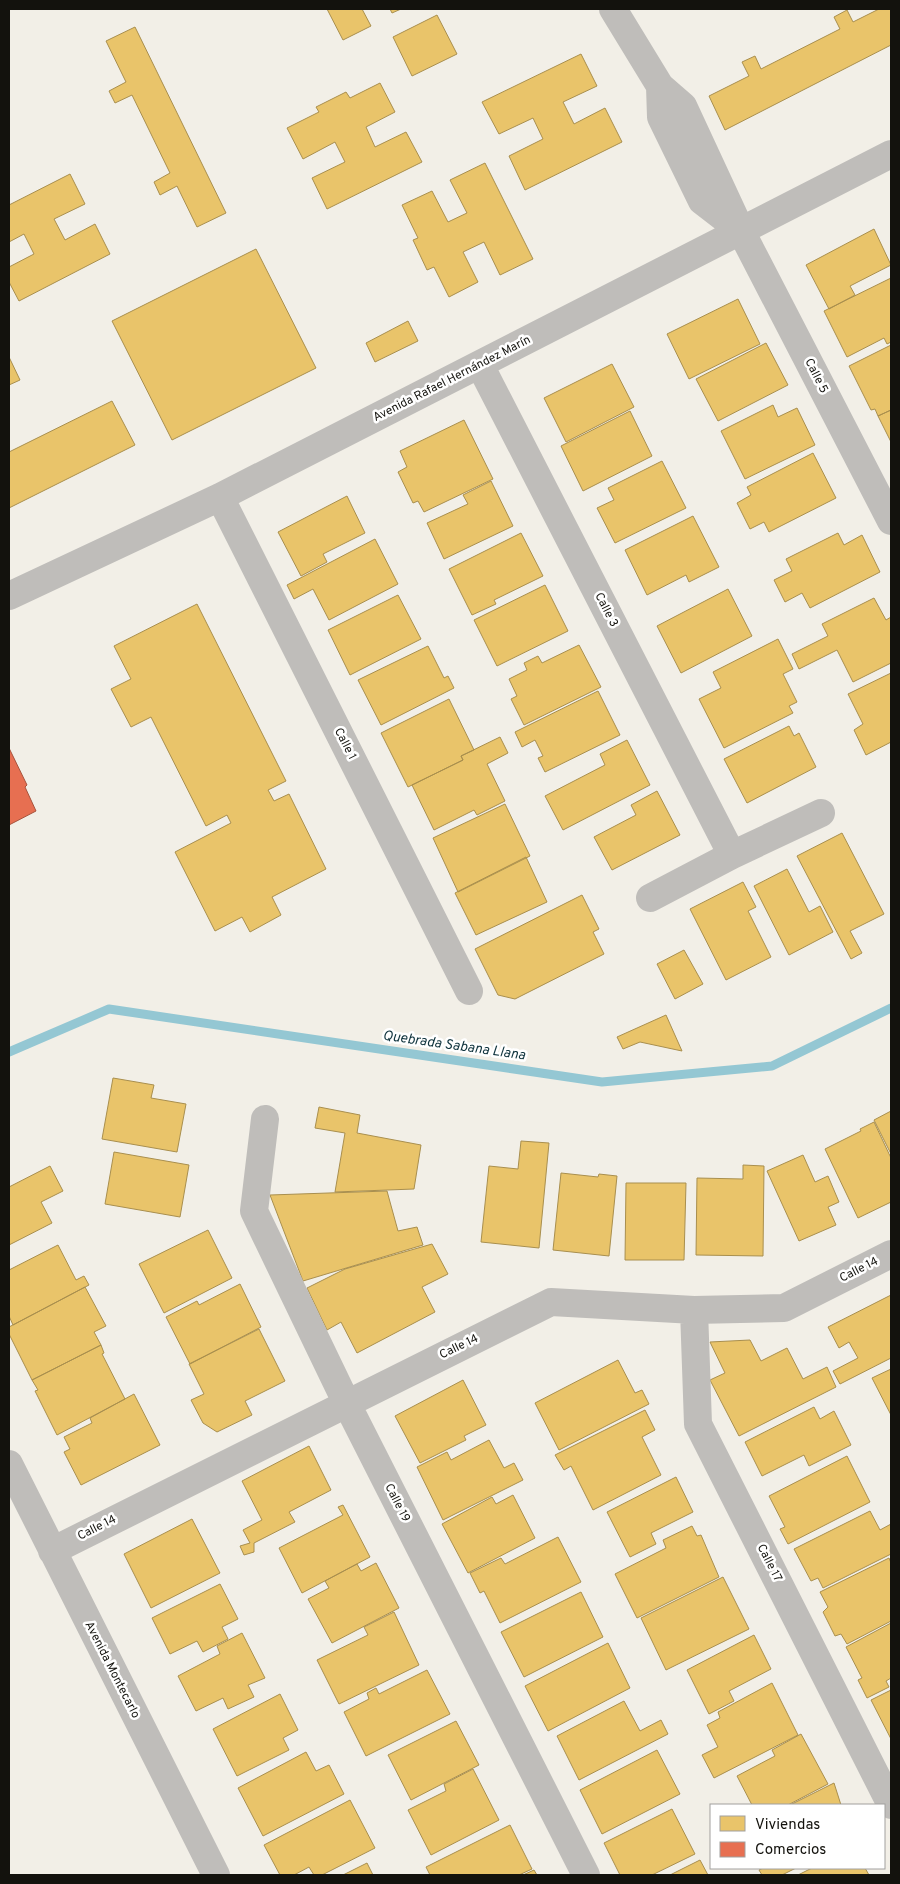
<svg xmlns="http://www.w3.org/2000/svg" width="900" height="1884" font-family="Overpass,sans-serif">
	<rect width="100%" height="100%" fill="#f2efe7"/>
	<!-- homes -->
	<path fill="#e9c46a" stroke="#a98f4e" d="M327 9H362L371 26 343 40Z
		M390 9H401L392 13Z
		M879 9H891V45L725 130 709 96 749 76 742 62 755 56 761 69 840 29 834 17 847 10 853 22Z
		M437 15 457 54 412 76 393 37Z
		M135 27 226 213 197 227 177 186 160 195 154 182 170 173 132 95 115 103 109 91 126 82 106 41Z
		M581 54 597 86 563 102 574 124 605 108 622 142 525 190 509 156 543 139 533 118 499 134 482 102Z
		M380 83 395 112 366 127 375 147 406 132 422 162 327 209 312 178 345 162 335 142 303 159 287 128 319 112 316 107 346 92 350 98Z
		M485 163 533 259 500 275 484 242 463 252 478 282 449 297 434 267 427 270 413 240 418 238 402 205 432 191 448 222 467 213 450 180Z
		M70 174 85 204 54 219 65 240 95 224 110 254 19 301 9 282V267L34 254 24 234 9 242V205Z
		M874 229 891 265 850 286 855 295 829 309 806 265Z
		M256 249 316 368 172 440 112 321Z
		M891 278V342L887 344 884 338 847 357 824 311Z
		M738 299 760 344 689 379 667 334Z
		M408 321 418 341 375 362 366 343Z
		M766 343 788 385 718 421 696 379Z
		M891 345V410L878 416 875 409 871 410 849 366Z
		M9 357 20 380 9 385Z
		M612 364 634 407 566 442 544 398Z
		M112 401 135 445 9 508V452Z
		M773 405 778 417 797 408 815 445 745 479 721 431Z
		M891 410V442L878 416Z
		M630 411 652 456 583 491 561 446Z
		M464 420 493 479 424 512 418 501 413 503 398 472 407 467 400 451Z
		M813 453 836 498 769 532 764 522 750 529 737 503 751 495 747 487Z
		M662 461 686 508 615 543 597 508 614 500 608 488Z
		M491 481 513 526 444 559 427 523 468 504 463 495Z
		M347 496 365 533 323 554 327 562 301 576 278 532Z
		M693 516 719 567 689 582 686 575 647 595 625 550Z
		M521 533 543 576 494 600 496 604 472 615 449 569Z
		M838 533 844 545 862 535 880 572 810 608 802 593 785 602 774 580 792 571 786 559Z
		M375 539 398 584 329 620 313 589 294 599 287 585Z
		M545 585 568 631 497 666 474 620Z
		M728 589 752 636 681 673 657 626Z
		M398 595 421 639 350 675 328 630Z
		M874 598 886 620 891 617V663L853 682 837 650 799 669 792 654 828 636 822 624Z
		M197 604 286 781 268 790 274 801 289 794 326 869 272 897 281 915 250 932 242 917 215 931 175 852 231 823 227 815 206 826 151 717 131 727 111 689 131 679 114 646Z
		M778 639 793 669 783 674 797 702 789 706 793 713 724 748 699 699 721 688 713 672Z
		M579 645 601 687 524 725 511 699 517 696 509 679 527 670 524 663 538 656 542 663Z
		M428 646 444 678 448 676 454 688 381 725 358 680Z
		M891 673V742L866 755 854 730 863 724 848 694Z
		M598 691 620 735 545 772 538 758 543 756 535 740 522 747 515 732Z
		M449 699 474 750 461 756 463 760 408 787 381 733Z
		M789 726 794 736 799 733 816 767 747 803 724 759Z
		M500 737 508 753 487 764 505 801 477 815 474 810 434 830 412 785 463 760 461 756Z
		M627 740 650 785 563 830 545 796 605 765 600 754Z
		M657 791 680 835 612 870 594 837 636 815 631 805Z
		M505 804 530 856 458 892 433 838Z
		M842 833 884 914 850 931 862 953 851 959 797 856Z
		M526 857 547 902 476 935 455 893Z
		M787 869 809 912 820 906 833 932 789 955 754 886Z
		M743 882 756 907 748 911 771 957 726 980 690 909Z
		M582 895 599 929 593 932 604 954 515 999 498 995 475 949Z
		M684 950 703 984 675 999 657 964Z
		M666 1015 682 1051 640 1042 623 1049 617 1037Z
		M113 1078 154 1085 151 1098 186 1104 177 1152 102 1139Z
		M319 1107 360 1115 357 1133 421 1145 414 1189 335 1192 345 1133 315 1128Z
		M891 1111V1154L874 1120Z
		M874 1122 891 1158V1202L858 1218 825 1149 861 1131 860 1129Z
		M521 1141 549 1143 539 1248 481 1242 489 1166 518 1169Z
		M114 1152 189 1165 180 1217 105 1204Z
		M803 1155 815 1182 828 1176 839 1202 828 1207 836 1225 799 1241 767 1171Z
		M743 1165 764 1166 763 1256 696 1255 697 1178 743 1179Z
		M50 1166 63 1191 41 1202 52 1223 9 1245V1187Z
		M561 1173 598 1177 599 1174 617 1176 609 1256 553 1250Z
		M626 1183H686L684 1260H625Z
		M387 1191 398 1231 417 1227 423 1245 303 1281 270 1195Z
		M208 1230 232 1278 164 1313 139 1264Z
		M432 1244 448 1274 422 1287 435 1312 357 1353 341 1322 327 1330 307 1288 345 1269Z
		M58 1245 76 1280 84 1276 89 1285 13 1325 9 1316V1270Z
		M240 1284 261 1327 190 1364 166 1317 197 1301 199 1305Z
		M85 1287 106 1326 94 1332 101 1345 32 1380 9 1334V1327Z
		M891 1295V1358L840 1384 833 1371 858 1358 849 1342 839 1348 828 1327Z
		M259 1329 285 1381 245 1401 252 1415 217 1432 203 1423 191 1400 204 1394 189 1364Z
		M750 1340 761 1361 787 1348 803 1379 827 1367 836 1387 739 1436 710 1380 725 1373 710 1342Z
		M101 1345 104 1353 102 1354 125 1399 57 1435 35 1391 38 1390 32 1380Z
		M618 1360 635 1393 642 1390 649 1404 559 1450 535 1403Z
		M891 1369V1415L872 1378Z
		M463 1380 486 1425 464 1436 466 1440 420 1463 395 1416Z
		M134 1394 160 1445 81 1485 64 1452 70 1449 64 1437 92 1423 90 1418Z
		M814 1407 820 1419 834 1411 851 1445 809 1466 804 1455 762 1476 745 1442Z
		M645 1410 655 1430 642 1437 661 1475 593 1510 571 1466 564 1470 555 1455Z
		M489 1440 504 1468 514 1463 523 1480 443 1520 417 1467 447 1452 451 1460Z
		M309 1446 331 1490 289 1512 295 1522 254 1543V1552L244 1555 240 1546 250 1543 243 1530 262 1520 242 1481Z
		M847 1456 870 1502 788 1544 780 1529 785 1527 769 1496Z
		M676 1477 693 1512 651 1533 656 1544 630 1557 607 1512Z
		M513 1495 535 1538 468 1573 442 1524 492 1497 496 1504Z
		M343 1505 370 1557 302 1593 279 1548 343 1515 338 1507Z
		M870 1511 880 1530 891 1524V1554L823 1588 818 1578 811 1581 794 1549Z
		M192 1519 220 1573 151 1608 124 1554Z
		M692 1526 697 1536 701 1535 719 1577 637 1618 615 1574 666 1548 663 1540Z
		M558 1537 581 1582 500 1623 484 1591 480 1593 470 1573 501 1558 505 1564Z
		M889 1558 891 1563V1621L847 1644 841 1634 835 1636 823 1612 828 1607 820 1592Z
		M376 1563 399 1608 332 1643 308 1599 329 1588 325 1581 357 1564 361 1571Z
		M723 1577 749 1629 666 1670 641 1618Z
		M220 1584 238 1619 222 1627 228 1639 203 1652 197 1641 170 1654 152 1618Z
		M581 1592 603 1637 524 1677 501 1632Z
		M394 1612 419 1665 339 1704 317 1660 368 1635 364 1627Z
		M891 1623V1678L886 1681 889 1687 867 1698 858 1680 862 1678 846 1647Z
		M242 1633 265 1678 248 1685 254 1697 228 1709 223 1698 196 1711 178 1676 220 1654 217 1646Z
		M754 1635 771 1669 729 1691 734 1701 709 1714 687 1670Z
		M608 1643 630 1688 548 1731 525 1686Z
		M427 1670 450 1714 366 1756 344 1712 369 1699 367 1693 376 1688 379 1694Z
		M772 1683 798 1735 714 1778 702 1755 718 1747 707 1725 720 1718 718 1712Z
		M891 1690V1739L871 1700Z
		M280 1694 298 1730 283 1738 289 1750 237 1776 213 1729Z
		M624 1701 640 1731 661 1720 668 1734 579 1780 557 1736Z
		M456 1721 479 1765 411 1800 388 1755Z
		M801 1734 828 1784 788 1805H752L737 1776 775 1756 772 1750Z
		M657 1750 680 1794 602 1834 580 1790Z
		M306 1752 316 1771 329 1765 344 1794 263 1836 238 1788Z
		M473 1769 499 1820 431 1855 408 1810 446 1791 444 1784Z
		M834 1783 841 1805H790Z
		M350 1800 375 1848 322 1875H314L309 1867 294 1875H280L264 1845Z
		M672 1809 695 1854 652 1875H620L604 1843Z
		M510 1825 532 1869 519 1875H430L426 1867Z
		M700 1860 708 1875H670Z
		M367 1863 373 1875H343Z
		M763 1868H796L782 1875H762L759 1870Z
		M812 1868H865L869 1875H798Z
		M534 1870 537 1875H523Z"/>
	<!-- shops -->
	<path fill="#e76f51" stroke="#a7533d" d="M9 748 27 785 25 787 36 811 9 825Z"/>
	<g fill="none" stroke-linecap="round" stroke-linejoin="round">
		<!-- stream -->
		<path stroke="#94c7d3" stroke-width="9" d="M9 1052 109 1009 602 1082 772 1066 891 1008"/>
		<!-- minor -->
		<path stroke="#bfbdba" stroke-width="28" d="M613 9 660 86 683 106 741 231 891 521
			M660 86 661 117 702 201 737 228
			M480 365 732 855
			M220 497 469 991
			M9 596 220 497 891 154
			M650 898 732 855 821 813
			M265 1119 254 1211 346 1402 586 1875
			M694 1310 698 1424 891 1805
			M9 1464 216 1875
			M52 1551 551 1302 694 1310 784 1308 891 1254"/>
	</g>
	<g text-anchor="middle" dominant-baseline="central" stroke-width="5" stroke-linejoin="round" paint-order="stroke">
		<!-- street labels -->
		<g font-size="12" fill="#13120d" stroke="#fff">
			<text transform="translate(816 376) rotate(63)">Calle 5</text>
			<text transform="translate(452 379) rotate(-27)">Avenida Rafael Hernández Marín</text>
			<text transform="translate(606 610) rotate(63)">Calle 3</text>
			<text transform="translate(345 744) rotate(63)">Calle 1</text>
			<text transform="translate(859 1270) rotate(-27)">Calle 14</text>
			<text transform="translate(459 1347) rotate(-26)">Calle 14</text>
			<text transform="translate(397 1503) rotate(63)">Calle 19</text>
			<text transform="translate(97 1528) rotate(-27)">Calle 14</text>
			<text transform="translate(769 1563) rotate(63)">Calle 17</text>
			<text transform="translate(112 1670) rotate(63)">Avenida Montecarlo</text>
		</g>
		<!-- water labels -->
		<g font-size="14" font-style="italic" fill="#0f333d" stroke="#fff">
			<text transform="translate(454 1046) rotate(8)">Quebrada Sabana Llana</text>
		</g>
	</g>
	<!-- border -->
	<rect width="900" height="1884" fill="none" stroke="#13120d" stroke-width="20"/>
	<!-- legend -->
	<rect x="710" y="1804" width="175" height="65" fill="#ffffff" stroke="#a1a09e"/>
	<rect x="720" y="1816" width="25" height="15" fill="#e9c46a" stroke="#a1a09e"/>
	<text x="755" y="1829" font-size="15" fill="#13120d">Viviendas</text>
	<rect x="720" y="1842" width="25" height="15" fill="#e76f51" stroke="#a1a09e"/>
	<text x="755" y="1854" font-size="15" fill="#13120d">Comercios</text>
</svg>
